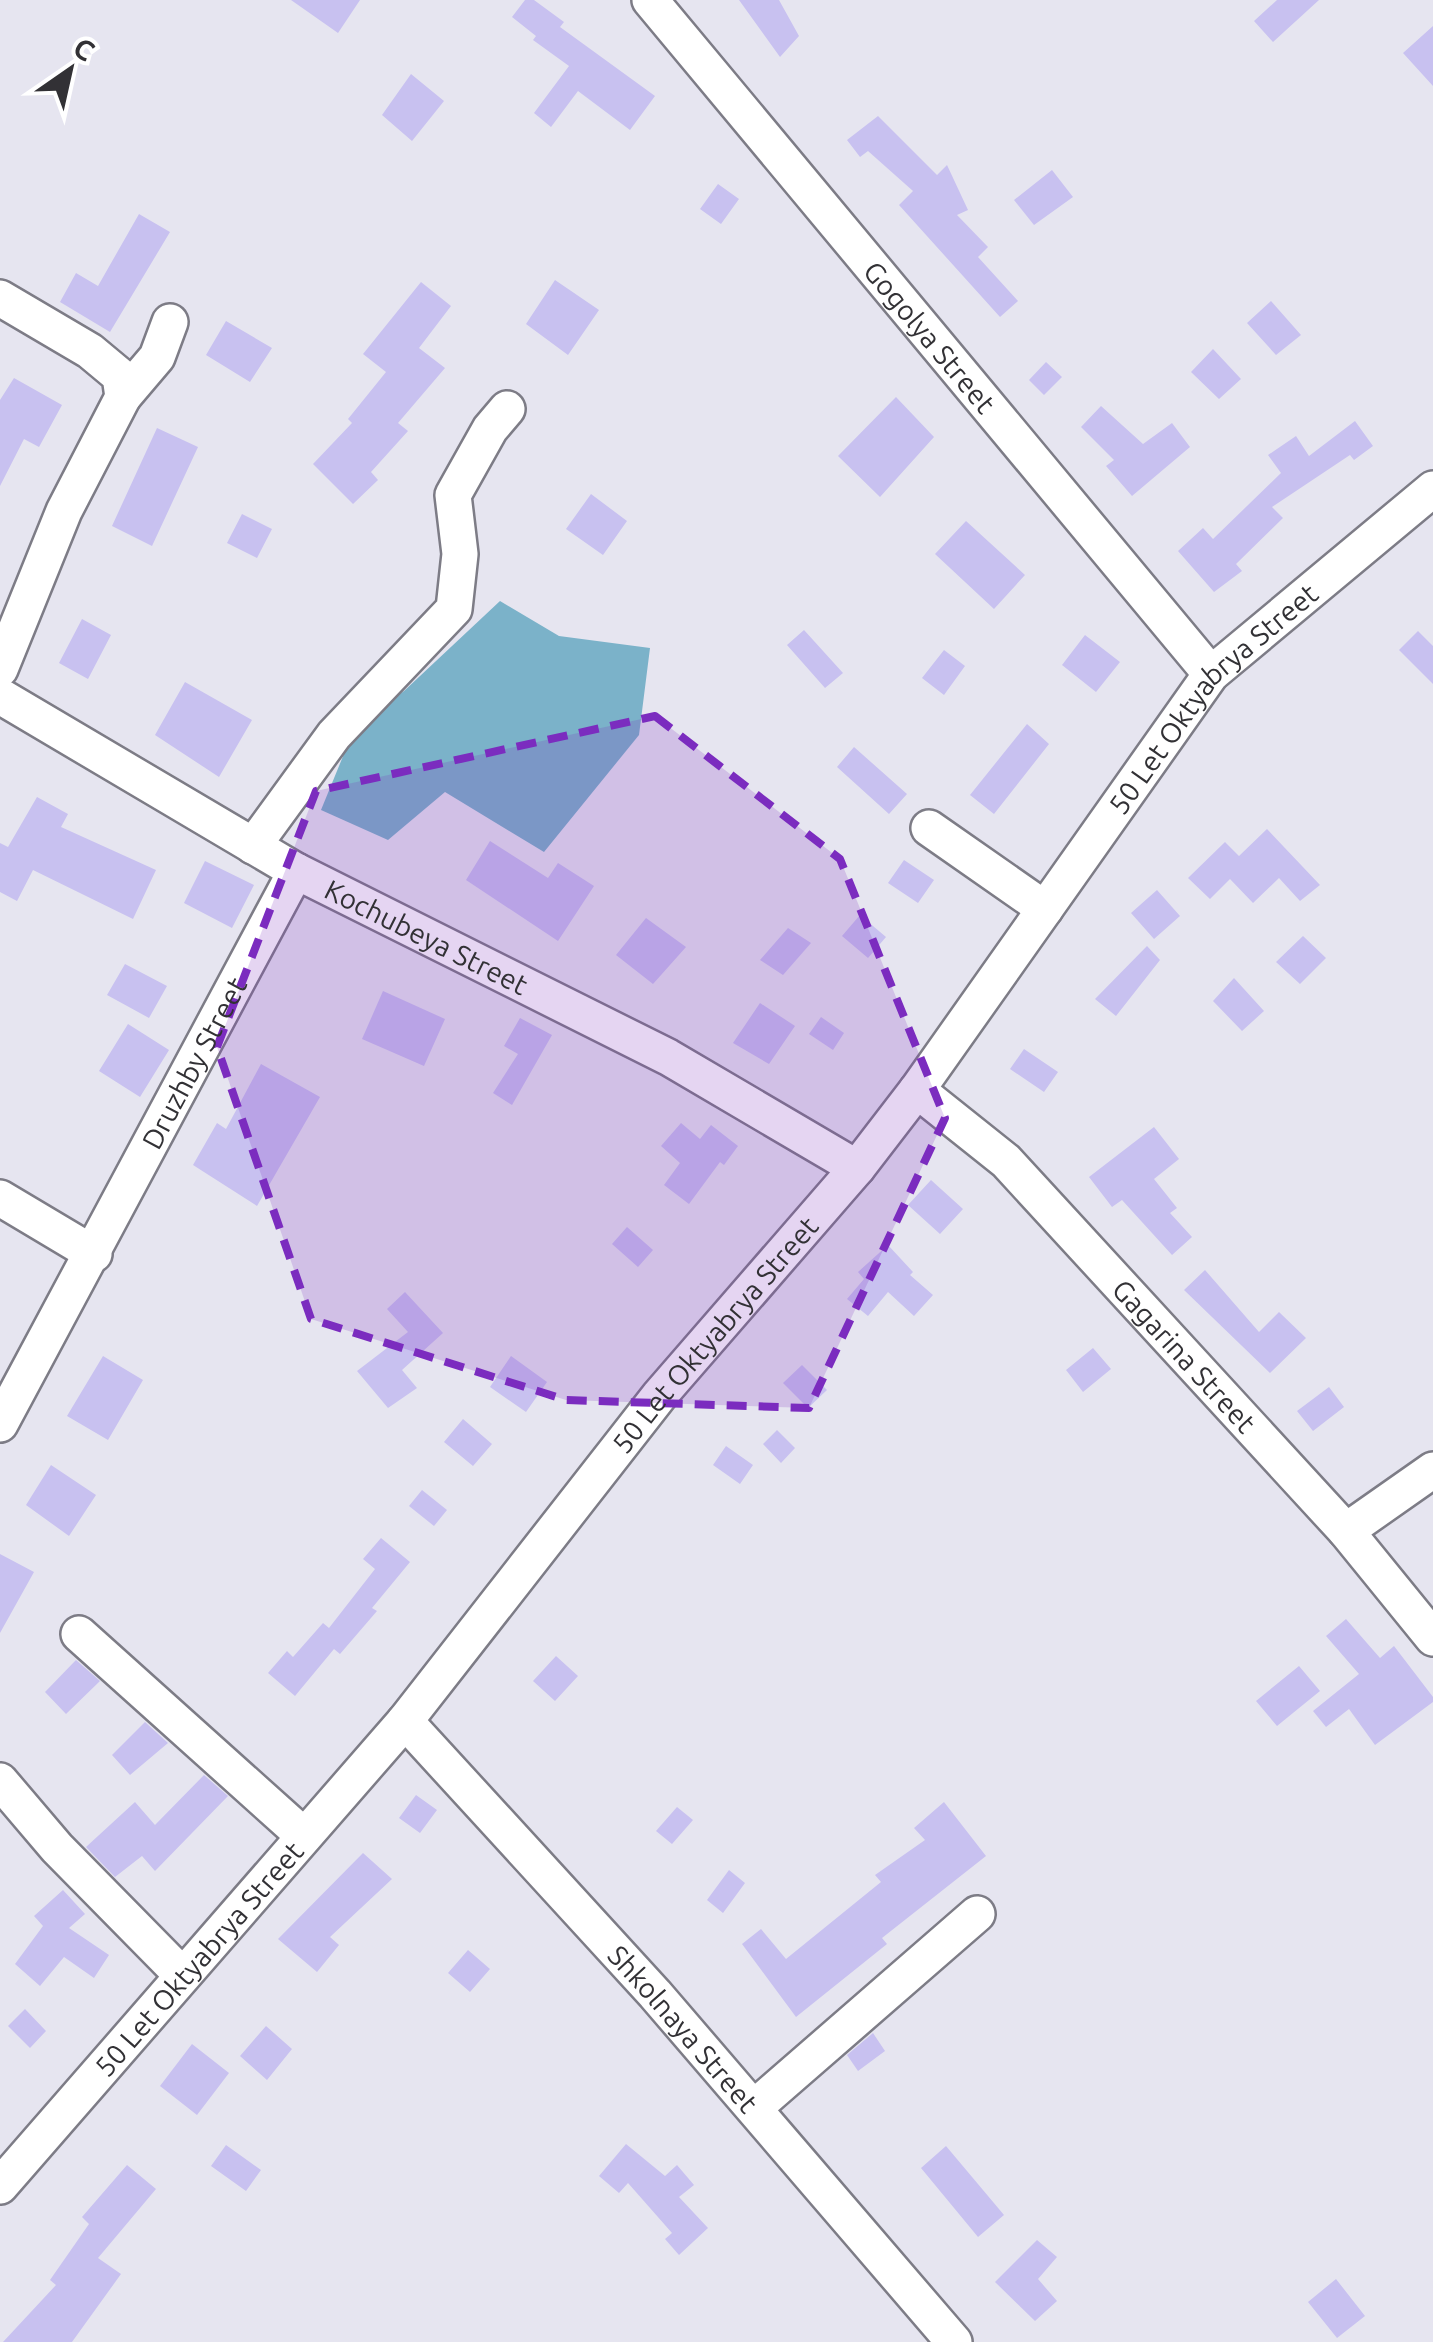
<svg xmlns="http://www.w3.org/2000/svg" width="1433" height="2342" font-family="Ubuntu,sans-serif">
	<rect width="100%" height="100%" fill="#e6e5f0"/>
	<!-- water -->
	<path fill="#7bb2c9" d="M500 601 559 636 650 648 639 735 544 852 445 792 388 840 321 810 355 727 404 691Z"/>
	<!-- building -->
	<path fill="#c8c1f0" d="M291 0H360L338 33Z
		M525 0H534L564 22 560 27 655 96 630 130 578 91 551 127 534 113 569 66 533 40 536 36 512 17Z
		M739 0H779L799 36 780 57Z
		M1277 0H1319L1273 42 1254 21Z
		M1433 26V86L1403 53Z
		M411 74 444 101 412 141 382 115Z
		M878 116 937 175 947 165 968 210 957 215 988 247 978 257 1018 301 1000 317 899 205 913 191 868 151 860 157 847 140Z
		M1052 170 1073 197 1034 225 1014 200Z
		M718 184 739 199 721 224 700 209Z
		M139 214 170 232 110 332 60 302 76 273 98 286Z
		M555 280 599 310 568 355 526 324Z
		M421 282 451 306 419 348 445 368 398 423 408 431 371 472 378 480 353 504 313 464 352 423 348 419 386 372 363 354Z
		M1271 301 1301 335 1276 355 1247 323Z
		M226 321 272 348 250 382 206 355Z
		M1213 349 1241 379 1219 399 1191 372Z
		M1046 362 1062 377 1044 395 1029 380Z
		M14 378 62 405 39 447 24 439 0 486V400Z
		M896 397 934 437 880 497 838 456Z
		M1101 406 1143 444 1172 423 1190 447 1132 496 1106 466 1114 460 1081 427Z
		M1355 421 1373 446 1354 460 1350 455 1272 507 1283 518 1236 564 1242 571 1214 592 1178 551 1203 528 1213 539 1281 473 1268 455 1296 436 1309 456Z
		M157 428 198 447 152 546 112 526Z
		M591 494 627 521 603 555 566 529Z
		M242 514 272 529 257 558 227 543Z
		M966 521 1025 575 994 609 935 554Z
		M82 619 111 635 88 679 59 663Z
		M804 630 843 673 825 688 787 645Z
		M1418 631 1433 646V684L1399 650Z
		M1085 635 1120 662 1096 692 1062 665Z
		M944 650 965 666 944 695 922 678Z
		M185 682 252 720 219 777 155 735Z
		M1027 724 1049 744 994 814 970 795Z
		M854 747 907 794 889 814 837 767Z
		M37 797 68 814 61 827 156 870 133 919 33 870 17 901 0 892V843L8 847Z
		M1267 829 1320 885 1300 901 1279 878 1253 903 1230 879 1210 899 1188 878 1225 842 1239 856Z
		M490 841 548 878 558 863 594 886 558 941 466 880Z
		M904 860 934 880 918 903 888 883Z
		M205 861 254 885 232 928 184 903Z
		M1157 890 1180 916 1154 939 1131 913Z
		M860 915 886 937 868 958 842 936Z
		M646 918 686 947 653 984 616 955Z
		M788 928 811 943 783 975 760 960Z
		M1303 936 1326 958 1300 984 1276 962Z
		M1147 946 1160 960 1116 1016 1095 999Z
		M125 964 167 986 149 1018 107 995Z
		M1234 978 1264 1011 1242 1031 1213 1001Z
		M383 991 445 1019 424 1066 362 1039Z
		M760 1003 795 1026 769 1064 733 1043Z
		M821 1017 844 1033 833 1050 809 1034Z
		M520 1018 552 1035 512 1105 493 1093 518 1054 504 1046Z
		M128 1024 169 1050 140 1097 99 1071Z
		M1024 1049 1058 1072 1044 1092 1010 1069Z
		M261 1064 320 1097 257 1206 193 1165 217 1123 226 1129Z
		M681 1123 700 1139 711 1125 738 1146 724 1165 720 1162 689 1204 664 1185 680 1163 661 1146Z
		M1154 1127 1179 1159 1154 1179 1177 1208 1170 1213 1192 1237 1172 1255 1122 1200 1112 1207 1089 1177Z
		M931 1180 963 1209 940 1234 908 1205Z
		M627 1227 653 1250 638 1267 612 1244Z
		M888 1245 913 1272 910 1275 933 1295 914 1316 888 1292 868 1316 847 1299 864 1279 858 1272Z
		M1205 1270 1259 1332 1279 1312 1306 1338 1270 1373 1184 1290Z
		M405 1292 443 1333 402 1370 417 1388 388 1408 357 1371 408 1332 387 1309Z
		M1093 1348 1111 1369 1083 1392 1066 1370Z
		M103 1356 143 1380 108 1440 67 1416Z
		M511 1356 547 1382 526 1412 490 1387Z
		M802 1365 827 1390 808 1408 783 1383Z
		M1329 1387 1344 1407 1313 1431 1297 1411Z
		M463 1419 492 1444 473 1466 444 1442Z
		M777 1430 795 1448 781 1463 763 1444Z
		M726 1446 753 1465 740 1484 713 1465Z
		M51 1465 96 1495 69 1536 26 1505Z
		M422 1490 447 1510 434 1526 409 1506Z
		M381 1538 410 1562 372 1608 377 1611 340 1654 334 1649 295 1696 268 1673 287 1651 293 1657 323 1623 329 1628 375 1569 363 1559Z
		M0 1554 34 1572 0 1633Z
		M1346 1619 1380 1658 1394 1646 1433 1697V1702L1375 1745 1349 1709 1326 1727 1313 1711 1359 1674 1326 1636Z
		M556 1656 578 1676 555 1701 533 1681Z
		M76 1660 100 1681 66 1714 45 1692Z
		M1299 1666 1320 1691 1277 1726 1256 1701Z
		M145 1722 168 1743 130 1775 112 1755Z
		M204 1775 228 1796 155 1871 142 1856 115 1877 86 1847 135 1802 155 1825Z
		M416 1795 437 1810 420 1833 399 1818Z
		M944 1802 986 1856 882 1938 887 1944 796 2017 742 1944 761 1929 786 1959 881 1882 875 1875 925 1840 914 1828Z
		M677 1807 693 1820 672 1844 656 1831Z
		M363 1853 392 1879 330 1937 339 1945 317 1972 278 1939Z
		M729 1870 745 1883 723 1913 707 1900Z
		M63 1890 85 1914 69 1928 109 1955 94 1978 64 1957 40 1986 15 1964 43 1926 34 1916Z
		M468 1950 490 1969 470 1992 448 1973Z
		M25 2009 46 2031 30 2048 8 2026Z
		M266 2026 292 2049 267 2080 240 2056Z
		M873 2033 885 2051 858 2071 847 2055Z
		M192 2044 229 2073 197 2115 160 2086Z
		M626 2144 665 2176 677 2165 694 2185 679 2197 708 2228 679 2255 665 2239 672 2233 628 2183 619 2193 599 2176Z
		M226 2145 261 2170 246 2191 211 2166Z
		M946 2146 1004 2215 978 2237 921 2168Z
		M127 2165 156 2189 98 2258 121 2274 72 2342H3L56 2285 50 2280 89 2224 82 2217Z
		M1037 2240 1057 2257 1038 2279 1057 2301 1035 2321 995 2282Z
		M1336 2279 1365 2316 1337 2338 1308 2302Z"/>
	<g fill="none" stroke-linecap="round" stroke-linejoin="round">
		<!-- minor casing -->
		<g stroke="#7d7c86" stroke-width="40">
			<g id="minor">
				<path id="s1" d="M650 0 1211 674"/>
				<path d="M0 298 90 351 120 376 123 397 64 511 0 669"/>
				<path d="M123 397 157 357 170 322"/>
				<path id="s2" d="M0 696 296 871 668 1057 857 1168"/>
				<path d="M929 828 1045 909"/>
				<path d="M253 846 334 735 454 609 460 554 453 495 490 429 507 409"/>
				<path id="s3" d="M917 1090 1006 1161 1346 1531 1433 1638"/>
				<path d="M0 1198 94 1254"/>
				<path id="s4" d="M0 1424 296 871"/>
				<path d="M1346 1531 1433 1470"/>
				<path d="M79 1634 304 1836"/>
				<path id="s5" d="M405 1721 655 1994 954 2342"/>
				<path d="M0 1781 57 1848 182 1975"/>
				<path d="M754 2108 977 1914"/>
				<path id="s6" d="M0 2186 405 1721 659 1396 857 1168 917 1090 1211 674 1433 489"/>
			</g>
		</g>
		<!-- minor -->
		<use href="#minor" stroke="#fff" stroke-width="35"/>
	</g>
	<!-- marked area -->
	<path fill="#7b2cbf" fill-opacity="0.2" stroke="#7b2cbf" stroke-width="8" stroke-dasharray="20 12" stroke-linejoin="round" d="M655 716 840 859 945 1118 809 1408 566 1400 311 1319 217 1047 316 791Z"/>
	<g text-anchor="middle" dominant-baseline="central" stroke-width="9" stroke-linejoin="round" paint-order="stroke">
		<!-- street labels -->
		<g font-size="28" fill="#323135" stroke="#fff">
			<text stroke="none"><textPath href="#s1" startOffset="438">Gogolya Street</textPath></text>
			<text stroke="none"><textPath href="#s6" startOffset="1922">50 Let Oktyabrya Street</textPath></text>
			<text stroke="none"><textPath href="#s2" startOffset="490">Kochubeya Street</textPath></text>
			<text stroke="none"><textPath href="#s4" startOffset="410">Druzhby Street</textPath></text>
			<text stroke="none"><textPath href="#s6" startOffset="1112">50 Let Oktyabrya Street</textPath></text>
			<text stroke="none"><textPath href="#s3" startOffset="378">Gagarina Street</textPath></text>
			<text stroke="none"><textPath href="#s6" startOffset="302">50 Let Oktyabrya Street</textPath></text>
			<text stroke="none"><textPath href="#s5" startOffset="415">Shkolnaya Street</textPath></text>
		</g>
	</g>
	<!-- north arrow -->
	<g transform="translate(70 70) rotate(34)" stroke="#ffffff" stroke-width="8" paint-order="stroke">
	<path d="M0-8L18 38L0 25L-18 38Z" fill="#323135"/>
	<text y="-15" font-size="28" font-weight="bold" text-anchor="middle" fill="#323135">С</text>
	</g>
</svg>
